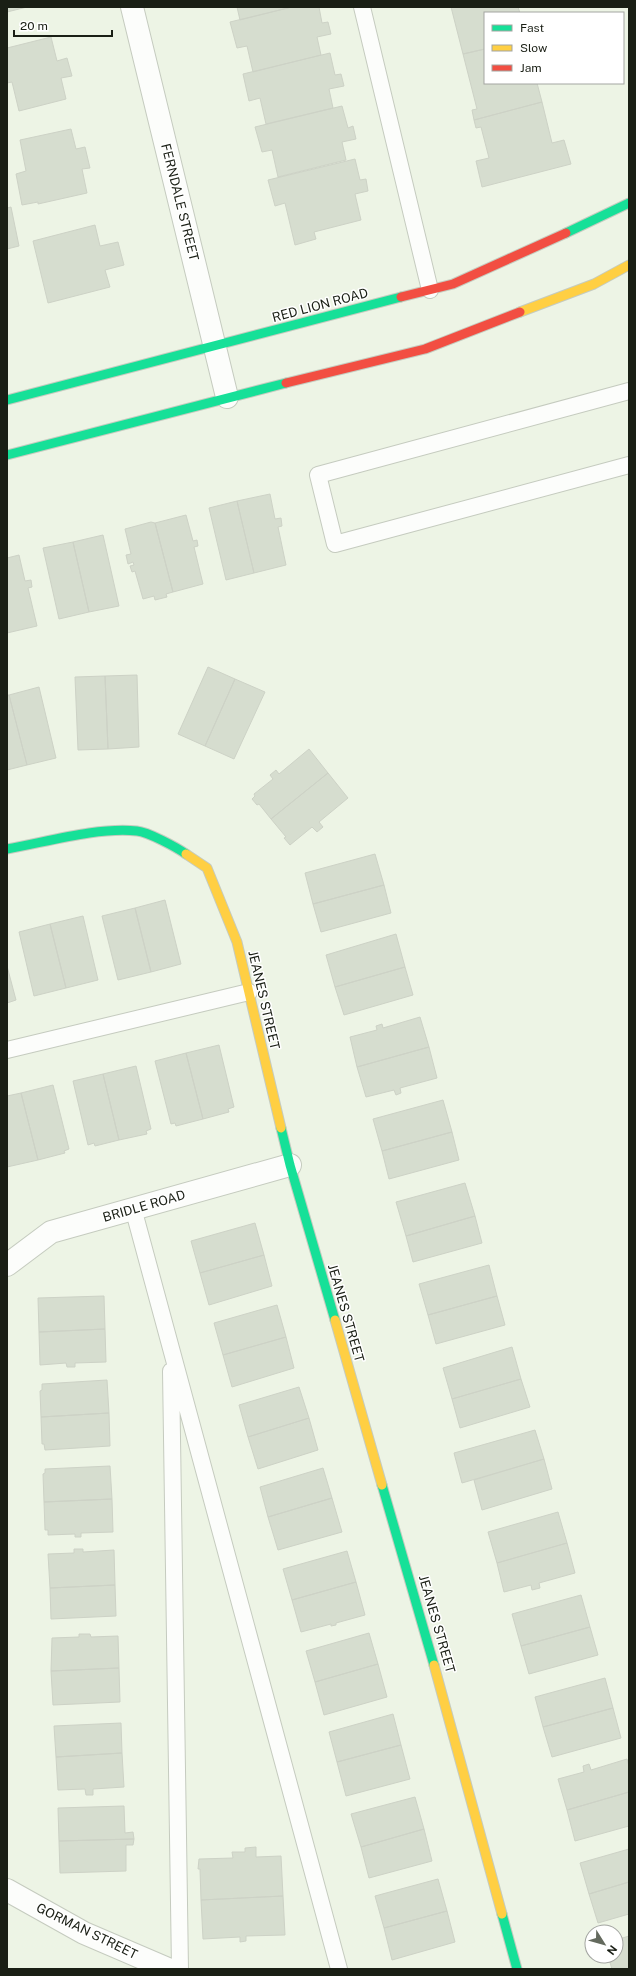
<svg xmlns="http://www.w3.org/2000/svg" width="636" height="1976" font-family="'Public Sans',sans-serif">
	<rect width="100%" height="100%" fill="#edf4e5"/>
	<!-- building -->
	<path fill="#d6ddcf" stroke="#cdd2c6" d="M7 7H27L7 12Z
		M237 7H292L240 20Z
		M292 7H319L322 23 328 22 331 34 317 37 321 55 253 72 247 46 237 48 230 22Z
		M451 7H518L520 13H485V49L463 54Z
		M51 37 57 61 67 58 72 76 61 78 66 99 19 111 12 82 7 83V48Z
		M485 49V83H537L542 102 474 120 472 110 477 109 463 54Z
		M330 53 335 75 341 74 344 86 329 89 333 108 266 124 260 98 249 101 243 74Z
		M542 102 552 143 564 140 571 164 482 187 476 161 489 158 481 127 476 128 474 120Z
		M342 106 348 128 353 126 356 139 342 142 346 160 278 177 272 150 262 152 255 127Z
		M71 129 76 149 85 147 90 168 82 169 87 193 38 204V202L22 205 16 174 26 171 20 140Z
		M355 159 360 180 366 179 368 191 355 194 361 220 314 232 316 239 295 245 285 203 275 206 268 180Z
		M11 207 19 246 7 249V208Z
		M95 225 100 246 118 242 124 265 105 270 110 287 48 303 33 241Z
		M270 494 275 519 281 518 282 526 278 527 286 565 254 573 237 501Z
		M237 501 254 573 226 580 209 508Z
		M186 515 193 541 197 540 198 546 194 547 203 584 173 592 155 523Z
		M151 522 155 523 173 592 166 594 167 597 155 600 154 596 143 599 135 571 132 572 130 566 134 565 133 562 128 564 126 555 131 554 125 529Z
		M103 535 119 606 89 612 73 542Z
		M73 542 89 612 59 619 43 548Z
		M19 555 25 581 31 580 32 587 28 588 37 626 7 633V558Z
		M208 667 235 679 205 746 178 734Z
		M137 675 139 747 108 749 105 676Z
		M105 676 108 749 78 750 75 677Z
		M235 679 265 692 234 759 205 746Z
		M39 687 56 758 27 765 9 695Z
		M7 695H9L27 765 7 770Z
		M309 749 328 773 271 819 259 804 257 805 252 799 255 796 254 794 273 779 270 775 276 770 279 774Z
		M328 773 348 798 319 822 323 827 317 832 312 827 290 845 284 838 286 837 271 819Z
		M375 854 384 885 313 904 305 873Z
		M384 885 391 913 321 932 313 904Z
		M165 900 181 964 151 972 135 908Z
		M135 908 151 972 118 980 102 916Z
		M83 916 98 980 66 988 50 924Z
		M50 924 66 988 34 996 19 932Z
		M396 934 405 967 335 987 326 955Z
		M7 966 16 1000 7 1003Z
		M405 967 413 995 344 1015 335 987Z
		M420 1017 429 1047 357 1067 350 1037 377 1030 376 1026 382 1024 383 1028Z
		M219 1045 234 1107 228 1109 229 1112 203 1119 186 1053Z
		M429 1047 437 1078 400 1088 401 1093 396 1095 394 1090 366 1097 357 1067Z
		M186 1053 203 1119 176 1126 175 1123 171 1124 155 1061Z
		M136 1066 151 1129 146 1131 147 1134 119 1140 103 1074Z
		M103 1074 119 1140 95 1146 94 1143 88 1145 73 1081Z
		M53 1085 69 1149 64 1151 65 1153 38 1160 21 1093Z
		M21 1093 38 1160 7 1167V1096Z
		M443 1100 452 1132 382 1151 373 1119Z
		M452 1132 459 1160 389 1179 382 1151Z
		M465 1183 475 1216 406 1236 396 1202Z
		M475 1216 482 1243 413 1262 406 1236Z
		M255 1223 264 1255 200 1273 191 1241Z
		M264 1255 272 1286 209 1305 200 1273Z
		M489 1265 497 1296 428 1315 419 1284Z
		M104 1296 105 1329 39 1332 38 1298Z
		M497 1296 505 1325 436 1344 428 1315Z
		M277 1305 286 1337 223 1355 214 1323Z
		M105 1329 106 1362 75 1363V1367H67L66 1363 40 1365 39 1332Z
		M286 1337 294 1368 232 1387 223 1355Z
		M512 1347 521 1379 452 1399 443 1368Z
		M521 1379 530 1407 460 1428 452 1399Z
		M107 1380 109 1413 41 1417 40 1391 42 1390V1384Z
		M299 1387 309 1418 248 1437 239 1405Z
		M109 1413 110 1446 45 1450 44 1444H42L41 1417Z
		M309 1418 318 1450 258 1469 248 1437Z
		M535 1430 544 1459 462 1483 454 1453Z
		M544 1459 552 1489 482 1510 474 1480Z
		M110 1466 112 1499 44 1502 43 1474 45 1473V1469Z
		M323 1468 332 1498 268 1517 260 1487Z
		M332 1498 342 1532 278 1550 268 1517Z
		M112 1499 113 1532 81 1533V1537H75V1534L48 1535V1530H45L44 1502Z
		M558 1512 567 1543 497 1563 488 1532Z
		M567 1543 575 1573 539 1583 540 1588 532 1590 531 1585 504 1592 497 1563Z
		M74 1549H83V1552L114 1550 115 1585 50 1588 48 1554 74 1553Z
		M347 1551 356 1582 292 1600 283 1569Z
		M356 1582 365 1615 336 1623V1625L331 1626V1624L301 1632 292 1600Z
		M115 1585 116 1616 51 1619 50 1588Z
		M581 1595 590 1627 521 1646 512 1614Z
		M590 1627 598 1655 529 1674 521 1646Z
		M369 1633 378 1664 315 1682 306 1651Z
		M79 1634H90L91 1637 118 1636 119 1668 51 1671 52 1638 79 1637Z
		M378 1664 387 1697 324 1715 315 1682Z
		M119 1668 120 1702 53 1705 51 1671Z
		M605 1678 613 1708 543 1727 535 1697Z
		M613 1708 621 1738 552 1757 543 1727Z
		M393 1714 401 1745 337 1762 329 1732Z
		M121 1723 122 1753 56 1757 54 1726Z
		M401 1745 410 1779 346 1796 337 1762Z
		M122 1753 124 1787 93 1789V1795H86L85 1789 58 1790 56 1757Z
		M627 1759 629 1766V1792L567 1810 558 1779 584 1772 583 1766 589 1764 591 1770Z
		M629 1792V1826L575 1841 567 1810Z
		M415 1797 424 1829 361 1847 351 1814Z
		M124 1806 125 1833 133 1832 134 1839 59 1841 58 1808Z
		M424 1829 432 1861 369 1878 361 1847Z
		M134 1839 133 1845H126V1871L60 1873 59 1841Z
		M256 1847V1857L281 1856 283 1896 201 1900 200 1869H198L199 1859 233 1858 232 1852H245V1848Z
		M629 1849V1882L589 1894 580 1863Z
		M438 1879 447 1911 384 1928 375 1896Z
		M629 1882V1914L598 1923 589 1894Z
		M283 1896 285 1935 246 1936V1941L240 1942V1937L203 1939 201 1900Z
		M447 1911 455 1942 392 1960 384 1928Z
		M629 1936V1969H612L608 1956H616V1940Z"/>
	<g fill="none" stroke-linecap="round" stroke-linejoin="round">
		<!-- lane casing -->
		<g stroke="#c5cbbf" stroke-width="18">
			<path id="lane" d="M362 7 430 290
				M629 391 318 475 335 544 629 465
				M7 1050 249 992
				M133 1208 339 1969
				M171 1371 180 1969"/>
		</g>
		<!-- street casing -->
		<g stroke="#c5cbbf" stroke-width="24">
			<path id="street" d="M132 7 227 397
				M7 1265 51 1232 290 1165
				M7 1890 84 1933 168 1969"/>
		</g>
		<!-- fast casing -->
		<g stroke="#c5cbbf" stroke-width="11">
			<path id="fast" d="M566 233 629 203
				M7 400 401 297
				M7 455 286 383
				M7 849C47 842 96 827 137 831 148 832 176 847 186 854
				M281 1128 290 1165 335 1320
				M382 1485 434 1665
				M502 1914 517 1969"/>
		</g>
		<!-- slow casing -->
		<g stroke="#c5cbbf" stroke-width="11">
			<path id="slow" d="M520 312 594 284 629 265
				M186 854 207 868 237 942 281 1128
				M335 1320 382 1485
				M434 1665 502 1914"/>
		</g>
		<!-- jam casing -->
		<g stroke="#c5cbbf" stroke-width="11">
			<path id="jam" d="M401 297 453 284 566 233
				M286 383 425 349 520 312"/>
		</g>
		<!-- lane -->
		<use href="#lane" stroke="#fcfdfb" stroke-width="16"/>
		<!-- street -->
		<use href="#street" stroke="#fcfdfb" stroke-width="22"/>
		<!-- fast -->
		<use href="#fast" stroke="#16e098" stroke-width="9"/>
		<!-- slow -->
		<use href="#slow" stroke="#ffcf43" stroke-width="9"/>
		<!-- jam -->
		<use href="#jam" stroke="#f24e42" stroke-width="9"/>
	</g>
	<g text-anchor="middle" dominant-baseline="central" stroke-width="3" stroke-linejoin="round" paint-order="stroke">
		<!-- street labels -->
		<g font-size="13" fill="#1a1f15" stroke="#fff">
			<text transform="translate(180 202) rotate(76)">FERNDALE STREET</text>
			<text transform="translate(320 305) rotate(-15)">RED LION ROAD</text>
			<text transform="translate(264 1000) rotate(77)">JEANES STREET</text>
			<text transform="translate(144 1206) rotate(-16)">BRIDLE ROAD</text>
			<text transform="translate(346 1313) rotate(74)">JEANES STREET</text>
			<text transform="translate(437 1624) rotate(74)">JEANES STREET</text>
			<text transform="translate(87 1931) rotate(26)">GORMAN STREET</text>
		</g>
	</g>
	<!-- border -->
	<rect width="636" height="1976" fill="none" stroke="#1a1f15" stroke-width="16"/>
	<!-- legend -->
	<rect x="484" y="12" width="140" height="72" fill="#ffffff" stroke="#a3a5a1"/>
	<rect x="492" y="25" width="20" height="6" fill="#16e098" stroke="#a3a5a1"/>
	<text x="520" y="32" font-size="12" fill="#1a1f15">Fast</text>
	<rect x="492" y="45" width="20" height="6" fill="#ffcf43" stroke="#a3a5a1"/>
	<text x="520" y="52" font-size="12" fill="#1a1f15">Slow</text>
	<rect x="492" y="65" width="20" height="6" fill="#f24e42" stroke="#a3a5a1"/>
	<text x="520" y="72" font-size="12" fill="#1a1f15">Jam</text>
	<!-- north arrow -->
	<g transform="translate(604 1944) rotate(127)"><circle r="19" fill="#ffffff" stroke="#a3a5a1"/>
	<path d="M0-3L7 15L0 10L-7 15Z" fill="#646a5e"/>
	<text y="-6" font-size="11" font-weight="bold" text-anchor="middle" fill="#1a1f15">N</text>
	</g>
	<!-- scale -->
	<path d="M14 30v6h98v-6" fill="none" stroke="#1a1f15" stroke-width="2"/>
	<text x="20" y="30" font-size="12" fill="#1a1f15" stroke="#ffffff" stroke-width="3" paint-order="stroke">20 m</text>
</svg>
